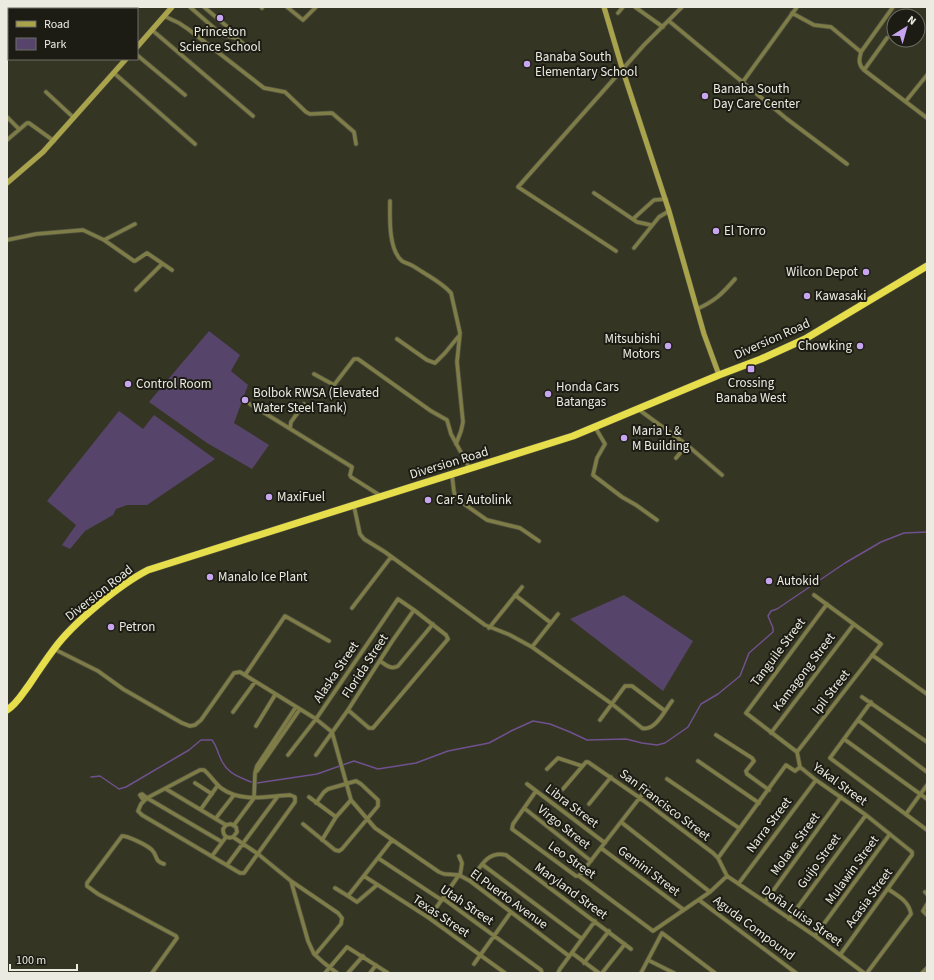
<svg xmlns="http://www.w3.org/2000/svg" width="934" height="980" font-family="'Source Sans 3',sans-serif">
	<rect width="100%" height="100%" fill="#353524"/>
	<!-- green -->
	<path fill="#57446b" d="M209 331 240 355 231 371 248 385 234 423 269 445 252 469 207 443 149 402Z
		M119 411 143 429 154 415 215 459 147 505H127L116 509 113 515 85 531 70 549 62 545 76 525 47 501Z
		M624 595 693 641 663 691 570 619Z"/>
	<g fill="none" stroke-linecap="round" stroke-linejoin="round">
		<!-- stream -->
		<path stroke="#6f518f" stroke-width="1.5" d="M91 777 100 776 119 789 126 787 189 750 201 740H212C217 746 217 751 220 757 226 773 237 776 251 782
			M257 783 317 774 354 761 378 769 416 763 448 751 489 743 511 731 533 721 550 724 570 732 587 740 626 739 642 743 657 745 665 743 688 727 701 704 718 694 740 676 749 653 773 632V628L768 616 771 611 777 609 845 563 881 542 904 533 927 532"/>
		<!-- street casing -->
		<g stroke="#525242" stroke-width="5">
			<path id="street" d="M190 7 222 35 236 38
				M204 7 230 29 236 38 250 49
				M261 7 262 8
				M287 7 303 20 316 7
				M635 7 663 27
				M893 7 861 52C859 60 858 64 864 70L927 118
				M618 13 623 7
				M792 13 814 25 831 27 861 52
				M164 16 179 23 188 29 264 88 285 92 306 112 310 114 332 113 354 132 356 144
				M669 21 787 119 847 164
				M152 30 253 116
				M137 55 185 95
				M864 70 887 38
				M114 73 195 144
				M742 83 797 7
				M46 92 74 118
				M906 101 927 75
				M7 117 19 129
				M7 140 27 123H29L54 141
				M594 193 637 222 651 225
				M390 201C390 217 388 249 402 261 405 263 410 264 413 266 418 269 424 273 429 276 437 281 445 286 451 293L460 333 457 362 463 422 461 431 456 444
				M633 219 654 200 666 199
				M7 240 36 234 83 230 104 240 134 261H135L147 253 172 270
				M104 240 135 224
				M634 248 659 217 669 211
				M616 251 518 187 644 45 682 7
				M136 290 162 264
				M697 309C715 301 722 294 735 279
				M397 339 427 360 435 363 445 353 458 337
				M314 374 334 385 354 359H358L431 411 447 420 451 434 470 469
				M250 404 352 467 350 475 351 477 381 496
				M638 409 687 445 722 475
				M595 427 605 444 597 458 593 475 622 497 636 505 657 520
				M290 428 291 422 304 404
				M676 458 687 445
				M452 475 454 492 457 499 487 520 520 528 539 541
				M354 506 360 534 364 539 385 552 485 625 510 635 532 647 612 704 642 728C655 732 665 710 672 701
				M515 595 551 623
				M827 604 746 713 797 752 800 767 816 780 866 815 912 852V855L840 955
				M352 608 391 557
				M489 628 522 587
				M532 647 558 614
				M54 649 98 671 123 689 182 723 190 726 195 725 201 720 234 673 240 672 316 719 332 732 351 800 375 828 439 872 444 874 459 875 470 881 569 956
				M872 655 927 694
				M380 661C386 665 391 670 398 666L433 624
				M245 675 285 616 329 641
				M862 697 927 742
				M871 702 830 758 927 830
				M233 712 255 682
				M600 720 625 686H632L665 711
				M858 720 927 772
				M256 726 275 695
				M771 733 854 624
				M716 735 752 758 754 761 746 771 747 774 769 790
				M844 739 927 799
				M797 752 881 644 814 595
				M288 755 316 719 398 599 414 610 446 635 448 639 373 728H369L348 710
				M316 755 348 710 393 640 414 610
				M698 761 759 803
				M547 769 558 758 582 766
				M200 770H204C210 775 215 783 221 788 241 803 267 796 290 795L295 797V802L244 873H240L142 815 138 811 141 804 147 798Z
				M257 771 300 709
				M667 779 739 828
				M195 783 212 794
				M527 784 605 843
				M166 789 226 825
				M563 789 586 762H588L640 798 713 853 718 858 727 876 815 936 864 973
				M536 791 513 824 512 829 576 876H579L653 931 710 892 727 876
				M309 797 336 817
				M144 801 140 795 142 794 147 798 222 842
				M589 804 611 777
				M524 808 591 861
				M201 809 218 785
				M906 814 927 785
				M216 818 234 795
				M621 822 710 892
				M303 824 335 850 339 851 342 849 378 806V800L361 784 356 781 328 789 324 792 316 803
				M234 825 254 798 255 773 257 766 296 707
				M233 837 237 832 236 827 231 824 226 825 223 829C223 836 227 839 233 837L258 854 291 881 308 941 314 954 324 963 337 973
				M322 840 336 817 351 800
				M601 848 684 910
				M212 856 226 837
				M459 856 462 863 460 876
				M378 858 440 899 445 900 541 970 542 973
				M718 858 786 765 795 771 800 767
				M227 865 278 796
				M483 865 582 939
				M364 876 429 918 505 973
				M579 876 648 787
				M291 881 338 913 342 918 341 924 315 955
				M470 881C480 868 487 850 506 855L631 949
				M739 883 816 780
				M377 885 357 902 348 896 392 840
				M335 888 348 896
				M925 892 927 894
				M699 900 796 973
				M765 902 841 797
				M927 904 923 911 927 915
				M429 918 459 875
				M789 919 866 815
				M815 936 890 834
				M572 953 599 973
				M648 960 674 973
				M584 963 609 931
				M474 964 511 912
				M152 973 177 938 176 936 98 894 87 886V883L122 836C128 836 147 845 152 850 158 856 154 861 164 864
				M325 973 347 947 388 973
				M348 973 363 956
				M370 973 376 965
				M558 973 560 969 595 921
				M602 973 625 944
				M641 973 662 933 715 973
				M867 973 911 914C909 901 898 896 888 889
				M922 973 927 968"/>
		</g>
		<!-- secondary casing -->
		<g stroke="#525242" stroke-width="6">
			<path id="secondary" d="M604 7 623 71 669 211 704 334 719 375
				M137 47 172 7
				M7 183 43 152 126 59"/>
		</g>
		<!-- highway casing -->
		<g stroke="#525242" stroke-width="8">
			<path id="highway" d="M7 710C17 704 22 694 29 685 37 673 45 661 54 649 73 623 119 585 148 570L573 436 719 375 761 359 805 339 927 266"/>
		</g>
		<!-- street -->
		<use href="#street" stroke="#7e7c47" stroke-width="3.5"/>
		<!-- secondary -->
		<use href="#secondary" stroke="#a9a44c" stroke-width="5"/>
		<!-- highway -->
		<use href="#highway" stroke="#e7de4b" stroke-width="7"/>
	</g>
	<!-- markers -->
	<g fill="#c8a6ef" stroke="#1c1c14" stroke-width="1.5">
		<circle cx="220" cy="18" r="4"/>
		<circle cx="527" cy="64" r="4"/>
		<circle cx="705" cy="96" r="4"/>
		<circle cx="716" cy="231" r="4"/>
		<circle cx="866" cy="272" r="4"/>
		<circle cx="807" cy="296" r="4"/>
		<circle cx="668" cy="346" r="4"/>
		<circle cx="860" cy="346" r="4"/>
		<rect x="747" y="365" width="8" height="8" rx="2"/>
		<circle cx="128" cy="384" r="4"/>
		<circle cx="548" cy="394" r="4"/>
		<circle cx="245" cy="400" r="4"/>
		<circle cx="624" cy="438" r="4"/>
		<circle cx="269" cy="497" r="4"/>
		<circle cx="428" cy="500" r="4"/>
		<circle cx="210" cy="577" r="4"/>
		<circle cx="769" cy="581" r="4"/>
		<circle cx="111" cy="627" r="4"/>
	</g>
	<g text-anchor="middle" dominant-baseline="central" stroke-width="4" stroke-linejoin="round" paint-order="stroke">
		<!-- poi labels -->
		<g font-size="13" fill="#ecebe1" stroke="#1c1c14" text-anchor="start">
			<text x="220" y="32" text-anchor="middle">Princeton<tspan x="220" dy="15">Science School</tspan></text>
			<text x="535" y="57">Banaba South<tspan x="535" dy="15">Elementary School</tspan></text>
			<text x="713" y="89">Banaba South<tspan x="713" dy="15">Day Care Center</tspan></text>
			<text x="724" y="231">El Torro</text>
			<text x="858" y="272" text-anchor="end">Wilcon Depot</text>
			<text x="815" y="296">Kawasaki</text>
			<text x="660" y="339" text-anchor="end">Mitsubishi<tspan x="660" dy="15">Motors</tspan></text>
			<text x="852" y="346" text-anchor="end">Chowking</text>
			<text x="751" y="383" text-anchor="middle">Crossing<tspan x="751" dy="15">Banaba West</tspan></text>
			<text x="136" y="384">Control Room</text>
			<text x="556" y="387">Honda Cars<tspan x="556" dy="15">Batangas</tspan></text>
			<text x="253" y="393">Bolbok RWSA (Elevated<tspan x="253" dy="15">Water Steel Tank)</tspan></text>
			<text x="632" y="431">Maria L &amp;<tspan x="632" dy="15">M Building</tspan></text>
			<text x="277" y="497">MaxiFuel</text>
			<text x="436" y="500">Car 5 Autolink</text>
			<text x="218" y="577">Manalo Ice Plant</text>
			<text x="777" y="581">Autokid</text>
			<text x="119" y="627">Petron</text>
		</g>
		<!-- street labels -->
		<g font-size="13" fill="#ecebe1" stroke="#1c1c14">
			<text transform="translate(772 339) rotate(-24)">Diversion Road</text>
			<text transform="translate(449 463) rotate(-17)">Diversion Road</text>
			<text transform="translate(99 593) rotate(-38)">Diversion Road</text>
			<text transform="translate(778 652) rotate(-53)">Tanguile Street</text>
			<text transform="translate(365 666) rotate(-57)">Florida Street</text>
			<text transform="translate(336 672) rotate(-56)">Alaska Street</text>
			<text transform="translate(804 672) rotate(-53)">Kamagong Street</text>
			<text transform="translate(831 692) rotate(-52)">Ipil Street</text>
			<text transform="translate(840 784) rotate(36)">Yakal Street</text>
			<text transform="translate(665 805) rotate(37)">San Francisco Street</text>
			<text transform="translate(572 806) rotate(37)">Libra Street</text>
			<text transform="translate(769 825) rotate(-53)">Narra Street</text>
			<text transform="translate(564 827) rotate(38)">Virgo Street</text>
			<text transform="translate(795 844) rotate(-54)">Molave Street</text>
			<text transform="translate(572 860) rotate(35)">Leo Street</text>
			<text transform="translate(819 861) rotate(-54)">Guijo Street</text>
			<text transform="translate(852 870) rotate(-54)">Mulawin Street</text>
			<text transform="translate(649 871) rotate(37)">Gemini Street</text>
			<text transform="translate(571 891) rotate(36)">Maryland Street</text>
			<text transform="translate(869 898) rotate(-54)">Acasia Street</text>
			<text transform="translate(509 899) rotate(36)">El Puerto Avenue</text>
			<text transform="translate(467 905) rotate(34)">Utah Street</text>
			<text transform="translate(441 916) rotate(34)">Texas Street</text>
			<text transform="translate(802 916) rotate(35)">Doña Luisa Street</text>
			<text transform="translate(754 928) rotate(37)">Aguda Compound</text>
		</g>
	</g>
	<!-- border -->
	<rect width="934" height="980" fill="none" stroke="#ecebe1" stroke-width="16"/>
	<!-- legend -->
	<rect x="8" y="8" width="130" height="52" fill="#1c1c14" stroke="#6f6f66"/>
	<rect x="16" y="21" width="20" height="6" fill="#a9a44c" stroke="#6f6f66"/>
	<text x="44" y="28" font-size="12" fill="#ecebe1">Road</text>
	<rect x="16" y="38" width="20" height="12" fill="#57446b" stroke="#6f6f66"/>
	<text x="44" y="48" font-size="12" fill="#ecebe1">Park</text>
	<!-- north arrow -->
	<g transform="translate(906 28) rotate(37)"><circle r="19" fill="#1c1c14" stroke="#6f6f66"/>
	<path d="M0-3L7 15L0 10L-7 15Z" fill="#c8a6ef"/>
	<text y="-6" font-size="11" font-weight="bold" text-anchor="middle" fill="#ecebe1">N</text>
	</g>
	<!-- scale -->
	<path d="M10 964v6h67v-6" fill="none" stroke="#ecebe1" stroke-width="2"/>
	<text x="16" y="964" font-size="12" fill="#ecebe1" stroke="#1c1c14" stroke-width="3" paint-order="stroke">100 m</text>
</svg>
